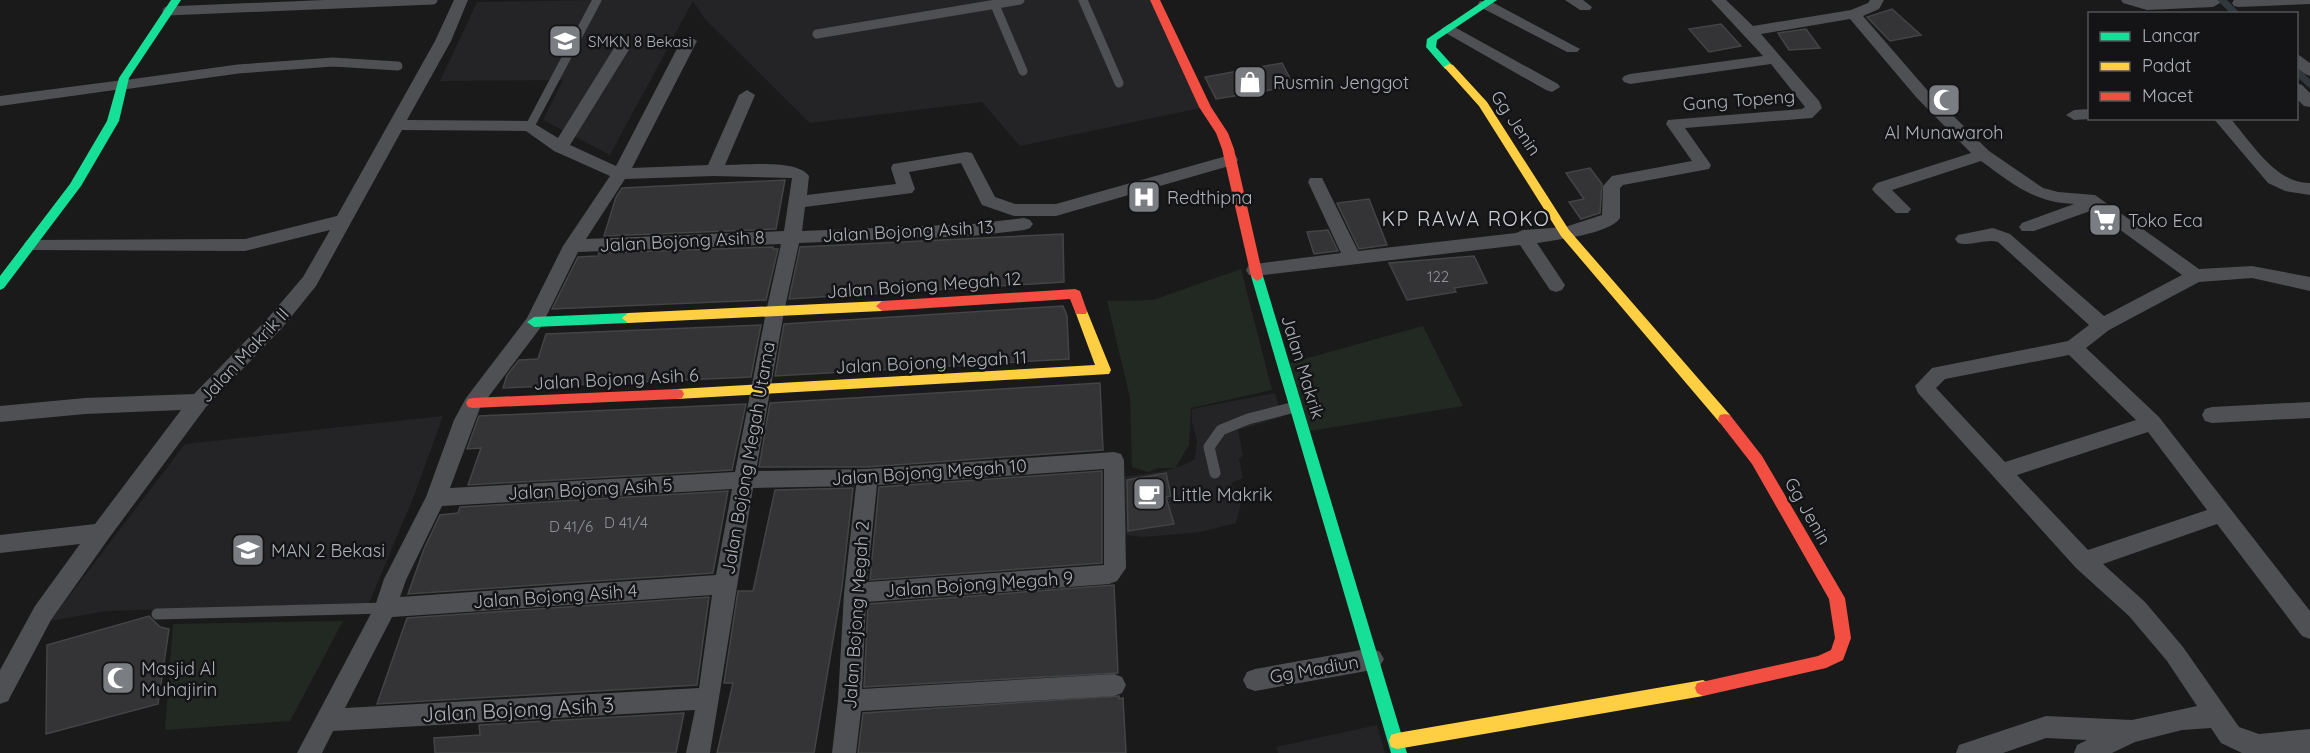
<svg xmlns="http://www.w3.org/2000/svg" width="2310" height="753" font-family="Quicksand,sans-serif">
	<rect width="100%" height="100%" fill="#1a1a1a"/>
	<!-- built -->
	<path fill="#242426" d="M598 0H1150L1205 107 1020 146 982 102 810 123 705 19 693 1 610 155 543 120 563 80 440 81 477 2Z
		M1275 393 1282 417 1238 430 1243 455 1239 459 1243 478 1231 483 1241 503 1236 523 1201 532 1143 537 1117 534 1116 478 1165 471 1184 465 1195 459 1197 441 1192 422V409Z
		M443 416 414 496 369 603 107 611 50 621 185 444Z
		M1377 725 1385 753H1278L1276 747Z"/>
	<!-- green -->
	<path fill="#222923" d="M1241 269 1272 390 1191 408 1189 445 1175 468H1159L1148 472 1132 467 1130 398 1107 301 1153 300Z
		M1423 326 1463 406 1310 431 1290 363Z
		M343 621 290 721 165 730 173 624Z"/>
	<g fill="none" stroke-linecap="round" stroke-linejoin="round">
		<!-- stream -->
		<path stroke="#30383d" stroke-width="7" d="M2222 0 2236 14
			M2296 71 2310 84"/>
	</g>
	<!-- building -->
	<path fill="#343436" stroke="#434446" stroke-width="1.5" d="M1892 9 1921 35 1890 41 1867 17Z
		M1721 24 1741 46 1709 52 1689 29Z
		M1806 29 1820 48 1789 50 1778 33Z
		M1282 63 1294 86 1216 99 1205 77Z
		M1590 168 1602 184 1600 213 1581 219 1569 202 1584 199 1566 173Z
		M785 180 776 229 604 236 616 197 622 188Z
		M1369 199 1387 245 1359 249 1337 203Z
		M1328 230 1338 251 1314 254 1307 232Z
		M1063 234 1064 282 789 299 800 247Z
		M773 247V249H778L766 300 552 309 578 257 598 256 599 253Z
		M1474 256 1487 283 1454 288 1456 292 1407 300 1389 263Z
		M1063 306 1067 316 1069 359 775 376 784 324Z
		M761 325 751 377 503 388 507 375 519 360 538 359 546 334Z
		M1100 383 1103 450 867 467H759L770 403Z
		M746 404 732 470 468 485 481 448 467 449 479 416Z
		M1102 471V563L870 580 879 487Z
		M1166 473 1171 496 1166 497 1174 524 1128 531 1127 480Z
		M853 488 842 587 814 753H717L733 683H724L738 591H753L775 490Z
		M728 491 713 573 408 594 424 549 440 515 458 513 460 507Z
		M1114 585 1118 673 864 687 868 604Z
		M709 597 697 685 377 704 407 618Z
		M149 616 160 627 169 629 158 704 46 734 47 645Z
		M1119 696V699L1123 698 1126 753H858L863 713Z
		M684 713 676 753H435L434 738 480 735 479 725Z"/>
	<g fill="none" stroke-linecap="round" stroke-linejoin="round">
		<!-- lane-far1 -->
		<path stroke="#4f5053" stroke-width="9" d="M1083 0 1119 83
			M995 5 1023 71
			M167 11 433 0
			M817 34 1020 0
			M123 85 238 69 333 62 398 66
			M530 126 597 0"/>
		<!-- lane -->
		<path stroke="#4f5053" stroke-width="11" d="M1215 473 1209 447 1221 430 1248 419 1295 407
			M157 614 385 608"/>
		<!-- street -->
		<path fill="#4f5053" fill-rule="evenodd" d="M454 0H468L451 41 407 120 530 121 558 138 614 48 622 43 630 48 570 145 616 166 681 41 689 36 697 41 632 168 708 165 739 95 747 90 755 95 725 165C744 165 798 159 809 176L807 195 896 184 891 168 893 164 966 152 972 153 974 157 995 197 1015 204H1056L1230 155 1236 156 1238 160 1236 164 1056 216H1014L982 205 961 163 909 172 915 189 912 193 805 207 802 231 972 224 1024 218 1030 220 1033 224 1030 228 1024 230 972 236 799 243 784 312 756 471 867 469 1114 452 1121 454 1124 460 1126 568 1117 581 1109 584 866 602 862 689 1114 674 1122 677 1126 685 1122 693 1114 696 861 711 856 753H832L838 701 844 593 856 486 753 488 710 753H686L695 710 333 731 322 753H297L375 606 384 579 426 497 454 420 466 398 527 318 563 246 610 176 554 151 526 131 402 130 316 286 282 328 206 407 109 538 51 620 8 701 0 704V670L35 606 80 544 0 553V535L95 524 181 410 85 414 0 422V406L85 398 194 394 268 318 303 277 330 230 245 251 33 250 27 248 24 244 27 240 245 239 337 216 435 41ZM714 176 792 178 784 231 586 239 625 179ZM781 244 766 312 735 472 450 488 480 408 541 327 578 252ZM1104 469V565L867 582 877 485ZM732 489 716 575 400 597 406 580 442 506ZM712 595 699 688 345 708 392 617Z
			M1565 0H1583L1592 7 1590 10H1580Z
			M1711 0H1726L1753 26 1851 10 1868 3 1870 0H1884L1879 9 1863 16 1928 91 1989 151 2043 188 2058 192 2095 195 2199 269 2252 266 2310 277V291L2252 278 2199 282 2109 330 2086 348 2159 417 2310 611V639L2302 636 2217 524 2103 564 2145 602 2183 647 2239 727 2259 734 2310 729V753H2242L2221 743 2211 728 2182 730 2135 742 2112 753H2074L2077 745 2087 740 2046 738 2003 753H1956L1959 745 2046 716 2132 720 2197 706 2167 661 2129 616 2076 568 1918 393 1915 386 1932 368 2068 341 2089 325 1998 242C1985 238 1971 247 1958 243L1955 239 1958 235 1993 228 2010 234 2104 316 2182 275 2093 210 2034 231H2022L2019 227 2022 223 2074 204C2034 203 2012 183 1981 161L1892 190 1911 209 1908 213H1896L1875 193 1872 189 1877 183 1971 153 1916 97 1850 19 1761 34 1819 101 1822 108 1812 118 1685 128 1711 165 1709 169 1623 185 1620 188V218C1610 234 1555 240 1537 243L1565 285 1562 290 1556 292 1550 290 1520 245 1255 276 1249 275 1246 270 1249 265 1255 264 1341 253 1308 182 1310 178H1322L1358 251 1516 233 1523 230 1565 227 1602 215 1603 186 1612 176 1692 161 1666 124 1668 120 1802 109 1805 107 1771 64 1630 84 1624 82 1622 79 1624 76 1630 74 1763 56ZM2069 355 2136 420 2005 462 1936 388 1945 379ZM2148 432 2207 510 2088 550 2017 475Z
			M2121 0H2218L2220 3 2213 7 2147 10 2123 3Z
			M2234 0H2310V4L2239 7 2234 6 2232 3Z
			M1480 1H1490L1580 49 1577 52H1567L1480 7 1478 4Z
			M1449 24 1558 84 1560 87 1552 92 1546 90 1444 32 1441 29Z
			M2296 53 2310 63V76L2305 74 2296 67Z
			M123 80 129 82 131 85 129 88 0 106V96Z
			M2296 83 2302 85 2310 93V107L2304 106 2296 98Z
			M2090 109V118H2092L2090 119 2074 120 2066 115 2074 110Z
			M2213 118H2230C2251 142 2276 184 2310 183V195L2285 191 2268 183Z
			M2310 402V418L2212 423 2205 421 2202 415 2205 409 2212 407Z
			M1372 648 1380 652 1384 659 1380 666 1372 670 1255 691 1247 688 1243 680 1247 672 1255 669Z"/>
		<!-- fast -->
		<path fill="#16e098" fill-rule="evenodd" d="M171 0H181L129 78 119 121 81 186 4 288 0 290V276L70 184 107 121 119 78Z
			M1485 0H1497L1437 40 1436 47 1454 67 1453 69H1445L1426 47 1427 39Z
			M1257 271 1263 276 1407 753H1391L1251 276Z
			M628 313 634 318 628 323 534 327 527 322 534 317Z"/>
		<!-- slow -->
		<path fill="#ffcf43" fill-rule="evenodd" d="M1449 64 1453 65 1487 102 1569 230 1730 415 1732 419 1730 423H1720L1561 236 1479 106 1444 67Z
			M882 301 888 306 882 311 628 323 622 318 628 313Z
			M1081 306 1087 311 1111 370 1109 374 677 399 672 398 670 394 672 390 677 389 1095 365 1075 311Z
			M1703 680 1709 683 1711 688 1709 693 1703 696 1397 749 1391 747 1389 741 1391 735 1397 733Z"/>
		<!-- jam -->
		<path fill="#f24e42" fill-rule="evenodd" d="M1150 0H1160L1211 107 1228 133 1234 149 1263 276 1261 279 1257 281 1251 276 1222 149 1216 133 1199 107Z
			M1075 289 1080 291 1087 311 1086 314H1076L1070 299 882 311 876 306 882 301Z
			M677 389 682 390 684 394 682 398 677 399 473 408 468 407 466 403 468 399 473 398Z
			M1725 414 1730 415 1762 456 1845 598 1851 638 1843 660 1826 668 1703 696 1697 693 1695 688 1697 683 1818 656 1831 650 1835 638 1829 599 1752 464 1720 423 1718 419 1720 415Z"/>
	</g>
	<!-- icons -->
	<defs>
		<g id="school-square" transform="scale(1.725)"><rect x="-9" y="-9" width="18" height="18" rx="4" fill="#7a7d82" stroke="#141416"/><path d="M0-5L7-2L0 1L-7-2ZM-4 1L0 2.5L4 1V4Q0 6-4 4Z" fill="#fff"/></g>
		<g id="shop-square" transform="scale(1.725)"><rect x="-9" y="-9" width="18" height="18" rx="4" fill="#7a7d82" stroke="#141416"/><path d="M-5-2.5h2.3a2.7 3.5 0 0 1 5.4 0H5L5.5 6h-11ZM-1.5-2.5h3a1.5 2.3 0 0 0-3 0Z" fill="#fff"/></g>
		<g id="mosque-square" transform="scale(1.725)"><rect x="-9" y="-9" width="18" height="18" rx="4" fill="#7a7d82" stroke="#141416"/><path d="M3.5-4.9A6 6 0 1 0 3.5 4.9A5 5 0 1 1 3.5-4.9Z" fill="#fff"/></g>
		<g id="hospital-square" transform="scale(1.725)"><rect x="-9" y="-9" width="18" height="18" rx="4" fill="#7a7d82" stroke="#141416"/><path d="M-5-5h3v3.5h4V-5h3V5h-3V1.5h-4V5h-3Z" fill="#fff"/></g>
		<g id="supermarket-square" transform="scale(1.725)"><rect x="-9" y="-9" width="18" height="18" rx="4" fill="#7a7d82" stroke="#141416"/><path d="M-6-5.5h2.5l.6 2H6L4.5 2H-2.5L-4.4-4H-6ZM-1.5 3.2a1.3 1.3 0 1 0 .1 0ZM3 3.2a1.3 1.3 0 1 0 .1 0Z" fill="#fff"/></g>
		<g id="cafe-square" transform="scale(1.725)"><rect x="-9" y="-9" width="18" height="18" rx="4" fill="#7a7d82" stroke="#141416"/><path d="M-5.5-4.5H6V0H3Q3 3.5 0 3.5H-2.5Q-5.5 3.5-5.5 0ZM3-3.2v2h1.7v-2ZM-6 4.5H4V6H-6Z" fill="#fff"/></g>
	</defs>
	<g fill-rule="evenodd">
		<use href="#school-square" x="565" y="41"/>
		<use href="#shop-square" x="1250" y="82"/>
		<use href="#mosque-square" x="1944" y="100"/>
		<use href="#hospital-square" x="1144" y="197"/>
		<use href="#supermarket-square" x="2105" y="220"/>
		<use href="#cafe-square" x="1149" y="494"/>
		<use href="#school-square" x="248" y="550"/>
		<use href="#mosque-square" x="118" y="678"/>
	</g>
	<g text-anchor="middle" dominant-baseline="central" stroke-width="5" stroke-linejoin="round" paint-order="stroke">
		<!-- far-poi labels -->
		<g font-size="15" fill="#adb2ba" stroke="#141416" text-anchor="start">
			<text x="588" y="41">SMKN 8 Bekasi</text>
		</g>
		<!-- number labels -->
		<g font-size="15" fill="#8f9299">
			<text x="1438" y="276">122</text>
			<text x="626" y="522">D 41/4</text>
			<text x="571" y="526">D 41/6</text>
		</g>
		<!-- poi labels -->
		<g font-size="18" fill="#adb2ba" stroke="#141416" text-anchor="start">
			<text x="1273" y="82">Rusmin Jenggot</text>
			<text x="1944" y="132" text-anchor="middle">Al Munawaroh</text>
			<text x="1167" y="197">Redthipna</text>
			<text x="2128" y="220">Toko Eca</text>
			<text x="1172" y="494">Little Makrik</text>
			<text x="271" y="550">MAN 2 Bekasi</text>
			<text x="141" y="668">Masjid Al<tspan x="141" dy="21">Muhajirin</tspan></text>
		</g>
		<!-- street labels -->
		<g font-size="18" fill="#adb2ba" stroke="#141416">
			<text transform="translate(1739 100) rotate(-4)">Gang Topeng</text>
			<text transform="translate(1516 123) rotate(56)">Gg Jenin</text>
			<text transform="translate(908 231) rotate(-3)">Jalan Bojong Asih 13</text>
			<text transform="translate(682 241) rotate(-3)">Jalan Bojong Asih 8</text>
			<text transform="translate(924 285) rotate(-4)">Jalan Bojong Megah 12</text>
			<text transform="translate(244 355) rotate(-47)">Jalan Makrik II</text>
			<text transform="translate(931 362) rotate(-3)">Jalan Bojong Megah 11</text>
			<text transform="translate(1303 367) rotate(73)">Jalan Makrik</text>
			<text transform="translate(616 379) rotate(-3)">Jalan Bojong Asih 6</text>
			<text transform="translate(748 458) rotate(-80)">Jalan Bojong Megah Utama</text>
			<text transform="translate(929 472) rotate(-4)">Jalan Bojong Megah 10</text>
			<text transform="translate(590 489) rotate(-3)">Jalan Bojong Asih 5</text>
			<text transform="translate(1808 511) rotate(60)">Gg Jenin</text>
			<text transform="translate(979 584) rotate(-4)">Jalan Bojong Megah 9</text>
			<text transform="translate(555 596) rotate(-4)">Jalan Bojong Asih 4</text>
			<text transform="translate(856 615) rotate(-86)">Jalan Bojong Megah 2</text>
			<text transform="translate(1314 669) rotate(-10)">Gg Madiun</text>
		</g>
		<!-- neighbourhood labels -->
		<g font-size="20" letter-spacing="1.5" fill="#cdd0d6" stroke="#141416">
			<text x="1466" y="218">KP RAWA ROKO</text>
		</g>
		<!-- near-street labels -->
		<g font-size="21" fill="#adb2ba" stroke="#141416">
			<text transform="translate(518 709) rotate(-3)">Jalan Bojong Asih 3</text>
		</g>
	</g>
	<!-- legend -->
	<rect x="2088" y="12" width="210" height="108" fill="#141416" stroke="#515358" stroke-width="1.5"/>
	<rect x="2100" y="32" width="30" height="9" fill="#16e098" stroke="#515358" stroke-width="1.5"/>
	<text x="2142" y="42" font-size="18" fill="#adb2ba">Lancar</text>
	<rect x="2100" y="62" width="30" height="9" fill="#ffcf43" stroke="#515358" stroke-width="1.5"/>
	<text x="2142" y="72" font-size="18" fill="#adb2ba">Padat</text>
	<rect x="2100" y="92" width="30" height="9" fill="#f24e42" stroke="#515358" stroke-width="1.5"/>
	<text x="2142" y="102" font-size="18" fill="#adb2ba">Macet</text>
</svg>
